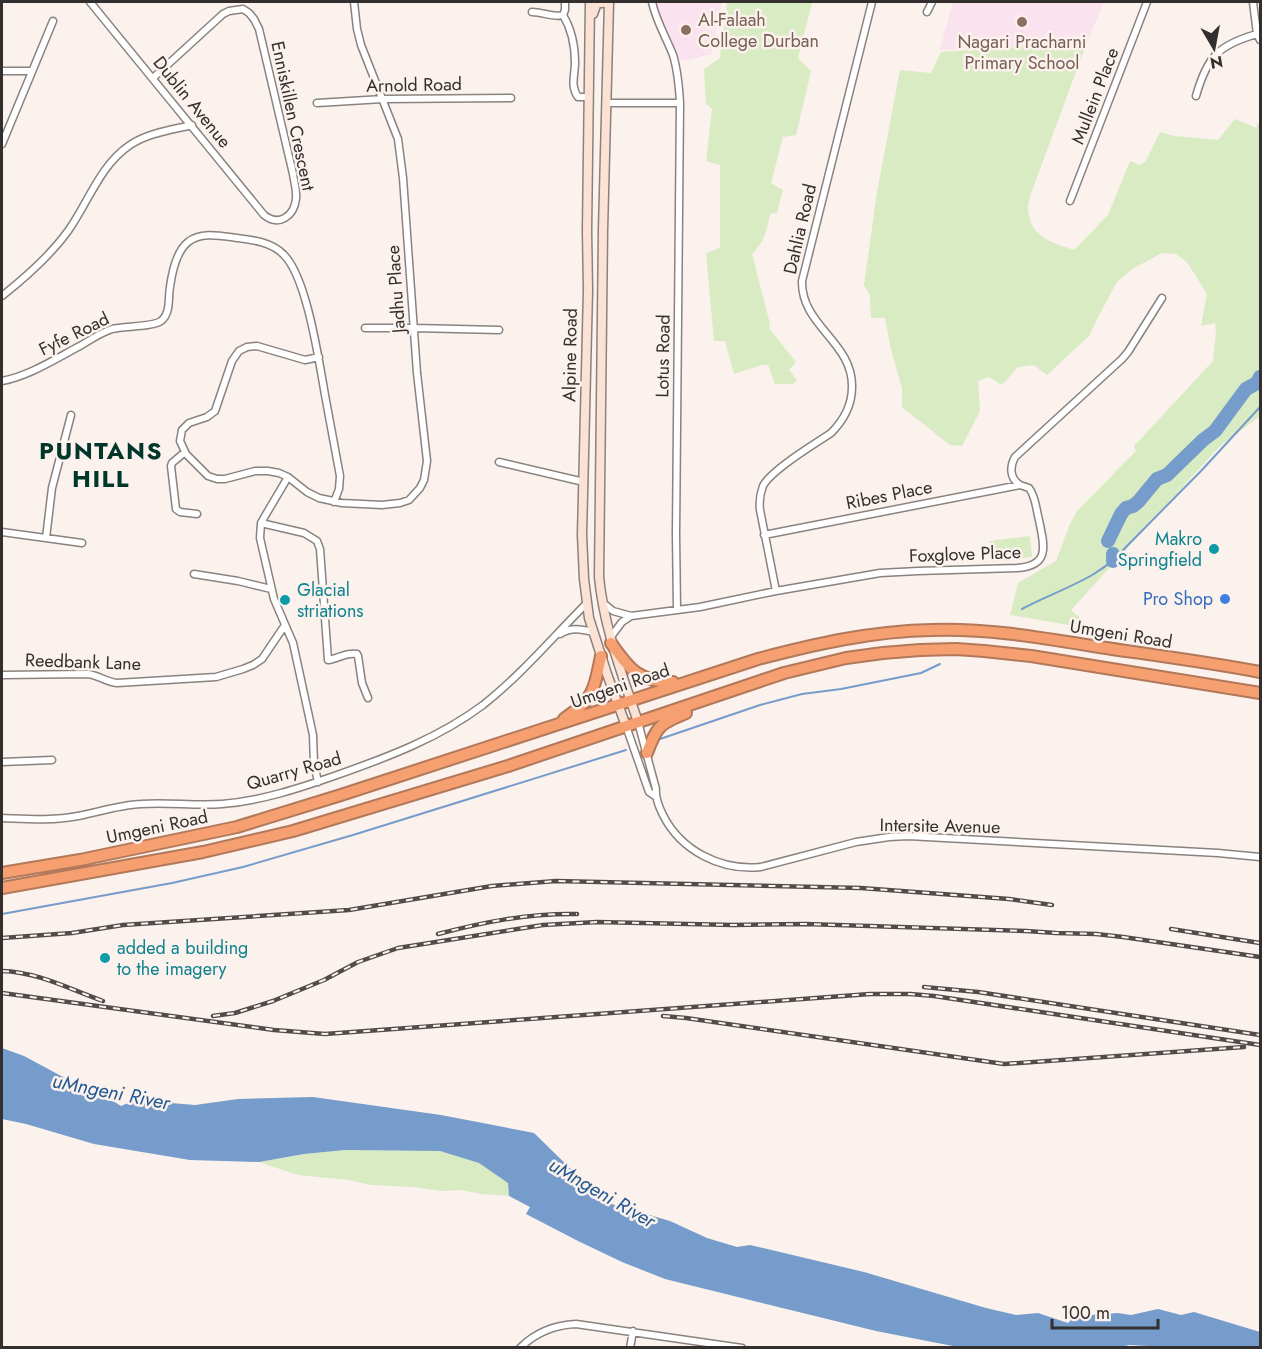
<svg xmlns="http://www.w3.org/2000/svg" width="1262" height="1349" font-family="Jost,sans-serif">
	<rect width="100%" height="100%" fill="#fbf1ed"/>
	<!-- education -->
	<path fill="#fae2ee" d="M647 2H722L711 54 688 60 669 59 668 53 653 21Z
		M953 2H1104L1087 42 940 50Z"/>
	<!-- green -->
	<path fill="#d8ebc3" d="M727 2H815L812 3 798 58 811 71 796 135 783 137 771 183 783 190 777 213 770 214C767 231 764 242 752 254L769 320 770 330 796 362 789 370 797 380 793 384H775L768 365H762L734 374 725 341H714L706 253 720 248V165L706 161 712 109 706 104 704 69 720 58Z
		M1087 42 1034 185C1032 192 1028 201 1028 208 1029 237 1051 242 1074 250L1108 215 1130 161 1140 165 1146 161 1160 132 1174 136 1218 140 1235 119 1256 128 1260 120V416L1219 447 1071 610 1080 618V627L1010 615 1018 583 1056 561 1070 524 1077 511 1136 451 1134 446 1213 361 1216 331 1215 323 1201 326 1207 294 1187 262 1176 254 1162 253 1134 268 1117 282 1096 321 1089 336 1047 375 1034 365 1018 367 1002 385 989 377 978 381 980 411 962 446 950 445 902 407V388L891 350 885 318H871L870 296 864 285 877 192 900 70 931 73 941 52Z
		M1030 536 1032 557 993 562 989 541Z
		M345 1150 440 1151 479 1163 508 1183 509 1196 482 1194 461 1190 441 1191 414 1187 371 1185 349 1180 298 1175 259 1162 304 1154Z"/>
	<!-- water -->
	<path fill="#759cca" d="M2 1048 24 1056 78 1085 80 1094 113 1101 121 1106 135 1100 195 1105 238 1099 313 1097 441 1115 534 1133 580 1178 591 1198 670 1221 707 1238 737 1247 750 1245 864 1272 986 1308 1016 1315 1038 1313 1068 1323 1075 1316 1118 1313 1131 1315 1158 1309 1181 1315 1194 1312 1260 1332V1347L1186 1348 1129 1345 1118 1348 958 1347 876 1331 665 1279 622 1262 578 1241 526 1214 530 1207 509 1196 508 1183 479 1163 440 1151 345 1150 304 1154 259 1162 190 1160 94 1144 26 1124 2 1119Z"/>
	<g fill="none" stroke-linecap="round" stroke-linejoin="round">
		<!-- stream -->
		<path stroke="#759cca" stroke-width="2" d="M1022 609C1057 590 1100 579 1126 547L1201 471 1260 407
			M660 739 760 705 802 694 841 689 921 673 940 664
			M2 914 172 883 243 867 353 835 626 750"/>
		<!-- river -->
		<path stroke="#759cca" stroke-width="14" d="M1108 541 1121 514 1126 508 1133 506 1138 502 1157 479 1167 475 1203 440 1215 431 1246 389 1257 383 1260 377
			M1113 554V561"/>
		<!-- street casing -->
		<g stroke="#8a827e" stroke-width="9">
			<path id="street" d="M90 2 264 215C279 227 294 216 296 199 297 191 294 182 293 174L259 29 254 19 249 13 243 9 229 11 223 14 153 78
				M652 2C656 21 666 37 673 55 678 71 679 86 680 103L676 534 677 610
				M1253 2 1257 34 1260 40
				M532 12C543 12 553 18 563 15L565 10V2
				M927 12 932 2
				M563 15C572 30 575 46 575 63 575 75 570 86 578 97H589
				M2 71H32
				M1196 96C1207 57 1218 45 1257 34
				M317 103 383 99 511 98
				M607 103H680
				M2 144 53 21
				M1070 201 1147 2
				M2 296C26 277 50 256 68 231 88 203 100 165 130 145 148 133 171 130 192 125
				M365 328H414L499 330
				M319 357 305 360 257 346 247 347 239 351 232 361 215 411 207 417 189 423 182 430 180 441 186 454 208 476 217 479H225L255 471H268L279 473 288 477 307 492 319 498 342 503 382 505 400 503 409 500 420 488 424 480 427 461 417 373 403 178 398 139 361 45 357 29 354 2
				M2 381C29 376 55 359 80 346 90 340 100 333 112 329 124 326 153 327 161 321 171 313 168 298 170 287 172 272 177 251 188 242 201 231 222 236 237 238 253 240 271 242 283 254 307 276 319 362 325 395 330 422 335 449 340 476L339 489 334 502
				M185 452 172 463 171 466 176 509 180 512 197 514
				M499 462 584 482
				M288 477 265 516 261 523 260 538 274 599 293 643 313 735 314 764 318 782
				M261 523 304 533 317 541 320 549 328 660C338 659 345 652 357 654L358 656 362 683 368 698
				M2 532 82 543
				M764 535 1020 485
				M46 538 52 488 71 415
				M194 574 238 581 271 589
				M776 591 760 510C759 502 760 494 763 486 771 470 815 444 831 433 844 420 852 406 852 387 853 342 801 326 802 281L872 2
				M602 602 613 611 631 616 700 607 776 591 880 573 918 571 1017 568C1051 566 1044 545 1039 520 1036 509 1036 497 1029 488 1026 487 1023 486 1020 485 1009 478 1010 466 1015 457L1122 359 1128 352 1162 298
				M560 634C571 627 581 629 593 632
				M610 638 622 622 631 616
				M2 675 88 674C98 675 106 682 117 683L216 677 243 669 253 665 262 659 285 625
				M638 722 656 789C655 798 659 807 663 815 681 851 721 871 761 867L856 842 889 837 908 836 1218 853 1260 857
				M626 726 649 792 655 796
				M2 762 52 760
				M2 818C28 819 52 821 78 816 99 812 119 805 141 804 168 802 195 806 222 804 261 801 300 788 337 775 388 757 439 738 483 705 521 675 553 637 587 603
				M520 1348C536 1332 554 1325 576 1324L742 1348
				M630 1348 633 1331"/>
		</g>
		<!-- secondary casing -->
		<g stroke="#8a827e" stroke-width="11">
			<path id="secondary" d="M590 2 587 231 588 290 582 535 584 579 589 618 607 674 626 726
				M609 2 603 230 599 577C604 628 622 674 638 722
				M593 14 597 3H609"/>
		</g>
		<!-- highway casing -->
		<g stroke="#b2785a" stroke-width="14">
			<path id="highway" d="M611 643C629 669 639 682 673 682
				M564 719C569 715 575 711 580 707 595 694 597 675 601 656
				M647 753C657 726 659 724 686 713
				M2 873 80 860 237 827 341 795 758 659C815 644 872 631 932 630 988 628 1043 638 1099 647 1153 655 1207 662 1260 672
				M2 888 203 852 293 831 508 766 784 673 846 658 883 653 920 650 956 649 984 651 1031 656 1260 693"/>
		</g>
		<!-- street -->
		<use href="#street" stroke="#fff" stroke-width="6"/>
		<!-- secondary -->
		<use href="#secondary" stroke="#fce2d4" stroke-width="8"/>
		<!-- highway -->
		<use href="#highway" stroke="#f6a071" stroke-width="10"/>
		<!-- rail casing -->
		<g stroke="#514c4b" stroke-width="4.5">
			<path id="rail" d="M1171 929 1260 943
				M438 934C484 922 529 913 577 914
				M2 938 72 933 123 925 349 910 492 886 556 881 861 888 1009 899 1052 905
				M2 971C38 972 69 989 103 1001
				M924 987 978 992 1260 1035
				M2 993 274 1030 325 1034 870 994H910L934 996 1260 1045
				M213 1016 235 1013 273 1001 324 980 358 962 398 948 543 925 597 922 733 925 806 924 1026 931 1056 933 1096 934 1123 937 1260 957
				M663 1016 686 1018 1004 1064 1244 1047"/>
		</g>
		<!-- rail -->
		<use href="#rail" stroke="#fbf1ed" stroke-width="2" stroke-dasharray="7" stroke-linecap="butt"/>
	</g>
	<!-- markers -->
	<g fill="#8d6e63" stroke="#fbf1ed" stroke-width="2">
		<circle cx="1022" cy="22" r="6"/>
		<circle cx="686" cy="30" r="6"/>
	</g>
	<g fill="#0f9aa8" stroke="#fbf1ed" stroke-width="2">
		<circle cx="1214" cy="549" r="6"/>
		<circle cx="285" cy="600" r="6"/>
		<circle cx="105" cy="958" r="6"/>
	</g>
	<circle fill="#3f7fe0" stroke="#fbf1ed" stroke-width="2" cx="1225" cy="599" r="6"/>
	<g text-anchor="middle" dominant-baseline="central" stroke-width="5" stroke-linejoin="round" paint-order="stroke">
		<!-- education labels -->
		<g font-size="18" fill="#785e54" stroke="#fbf1ed" text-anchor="start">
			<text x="698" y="20">Al-Falaah<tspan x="698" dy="21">College Durban</tspan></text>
			<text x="1022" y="42" text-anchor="middle">Nagari Pracharni<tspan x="1022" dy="21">Primary School</tspan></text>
		</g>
		<!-- street labels -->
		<g font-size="18" fill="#332f2e" stroke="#fbf1ed">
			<text transform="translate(414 85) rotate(-1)">Arnold Road</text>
			<text transform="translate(1095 96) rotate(-69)">Mullein Place</text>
			<text transform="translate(192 102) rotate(51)">Dublin Avenue</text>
			<text transform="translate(293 116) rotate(78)">Enniskillen Crescent</text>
			<text transform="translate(800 229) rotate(-77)">Dahlia Road</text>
			<text transform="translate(396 289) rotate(-94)">Jadhu Place</text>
			<text transform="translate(74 334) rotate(-26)">Fyfe Road</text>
			<text transform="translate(570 355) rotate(-89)">Alpine Road</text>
			<text transform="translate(663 356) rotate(-89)">Lotus Road</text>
			<text transform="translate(889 495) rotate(-11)">Ribes Place</text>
			<text transform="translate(965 554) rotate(-2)">Foxglove Place</text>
			<text transform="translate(1121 634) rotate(9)">Umgeni Road</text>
			<text transform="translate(83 662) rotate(2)">Reedbank Lane</text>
			<text transform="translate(620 686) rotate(-19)">Umgeni Road</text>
			<text transform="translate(294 771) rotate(-16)">Quarry Road</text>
			<text transform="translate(940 826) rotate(1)">Intersite Avenue</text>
			<text transform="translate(157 827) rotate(-12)">Umgeni Road</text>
		</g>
		<!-- culture labels -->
		<g font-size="18" fill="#0d838f" stroke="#fbf1ed" text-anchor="start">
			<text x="1202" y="539" text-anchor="end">Makro<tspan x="1202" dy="21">Springfield</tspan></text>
			<text x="297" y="590">Glacial<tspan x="297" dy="21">striations</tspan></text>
			<text x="117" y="948">added a building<tspan x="117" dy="21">to the imagery</tspan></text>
		</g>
		<!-- shop labels -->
		<g font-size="18" fill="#366cbe" stroke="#fbf1ed" text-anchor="end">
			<text x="1213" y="599">Pro Shop</text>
		</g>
		<!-- water labels -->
		<g font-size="20" font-style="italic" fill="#215892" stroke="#fbf1ed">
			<text transform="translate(111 1092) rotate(11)">uMngeni River</text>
			<text transform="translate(602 1193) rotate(30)">uMngeni River</text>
		</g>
		<!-- district labels -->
		<g font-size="24" font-weight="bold" letter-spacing="1.5" fill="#00372a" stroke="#fbf1ed">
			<text x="101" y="450">PUNTANS<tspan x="101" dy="28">HILL</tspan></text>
		</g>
	</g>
	<!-- border -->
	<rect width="1262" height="1349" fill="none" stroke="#332f2e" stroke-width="6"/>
	<!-- north arrow -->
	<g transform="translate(1214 48) rotate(170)" stroke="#fbf1ed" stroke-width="4.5" paint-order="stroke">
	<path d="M0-4.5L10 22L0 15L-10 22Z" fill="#332f2e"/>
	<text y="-9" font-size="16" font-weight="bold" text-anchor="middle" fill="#332f2e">N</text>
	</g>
	<!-- scale -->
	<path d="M1052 1319v9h106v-9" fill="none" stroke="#332f2e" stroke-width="3"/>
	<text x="1061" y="1319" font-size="18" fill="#332f2e" stroke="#fbf1ed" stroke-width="4.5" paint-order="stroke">100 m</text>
</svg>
